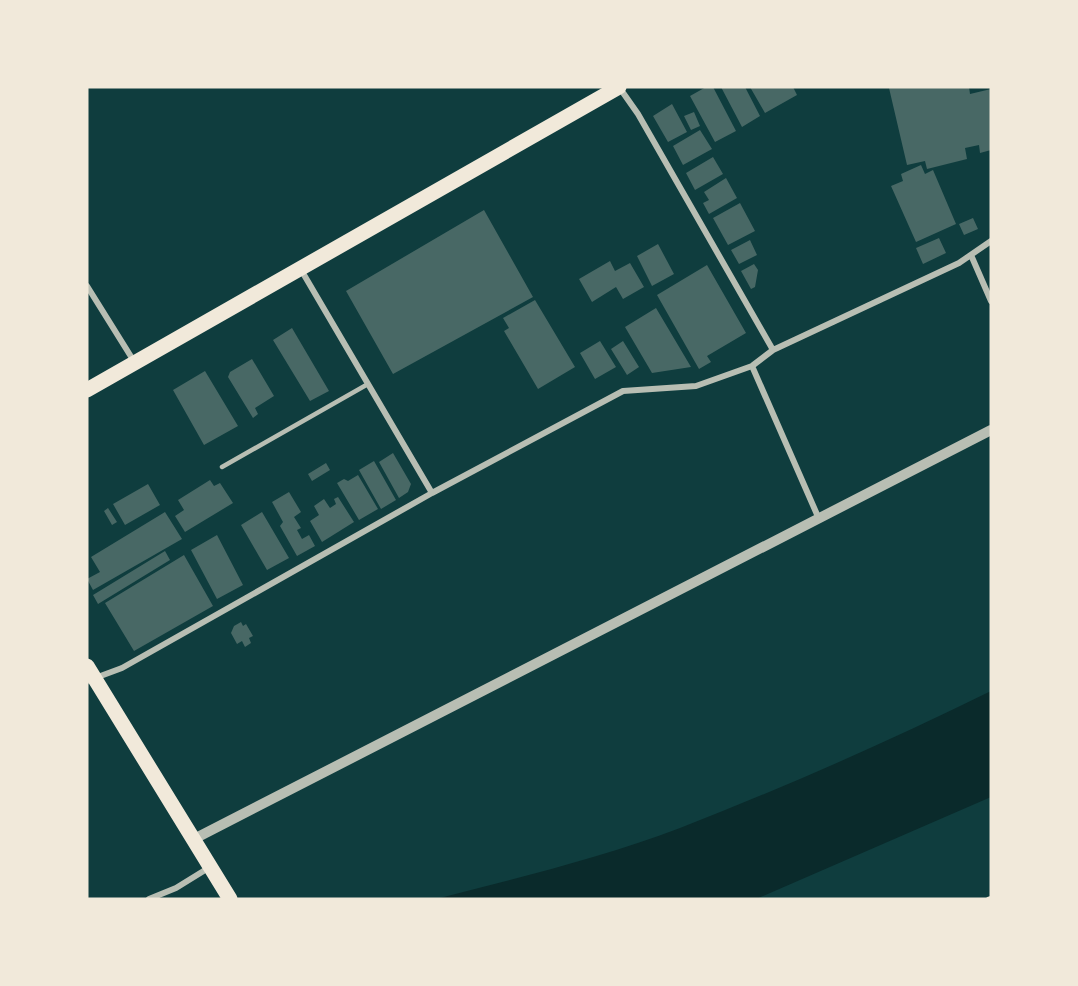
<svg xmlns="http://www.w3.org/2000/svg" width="1078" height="986" font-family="Helvetica,sans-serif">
	<rect width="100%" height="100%" fill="#0f3d3e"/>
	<!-- water -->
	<path fill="#0a2a2b" d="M991 691V797L756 899H436C517 878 601 858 680 828 785 787 890 741 991 691Z"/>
	<!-- building -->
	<path fill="#486865" d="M706 87H713L736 131 715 142 690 96Z
		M721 87H745L760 116 742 127Z
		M750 87H793L797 95 765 113Z
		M969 87 970 94 991 89V150L980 153 979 145 965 148 967 159 927 169 925 161 907 165 889 88Z
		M672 104 687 132 668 142 653 116Z
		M694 112 700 126 691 130 684 116Z
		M700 130 712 149 683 165 673 146Z
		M713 157 723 174 695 190 686 173Z
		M921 165 925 174 933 170 956 224 916 242 891 186 903 181 901 174Z
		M726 178 737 198 709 214 703 203 709 200 704 192Z
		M740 203 755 231 728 245 713 218Z
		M484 210 533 297 393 374 346 291Z
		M973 218 978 229 964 235 959 224Z
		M939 238 946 253 923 264 916 248Z
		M750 240 757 255 739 264 731 250Z
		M658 244 674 274 652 286 637 256Z
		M610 261 615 271 630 263 644 287 623 299 616 287 592 302 579 279Z
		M754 264 758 270 755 287 751 289 741 271Z
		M707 265 746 333 707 356 711 362 699 369 657 295Z
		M535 300 575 367 538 389 504 331 509 328 503 318Z
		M656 308 691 367 652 373 625 327Z
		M292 328 329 391 310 401 273 340Z
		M600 341 616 367 595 379 580 353Z
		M623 341 639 367 627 375 611 349Z
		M252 359 274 396 255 408 258 414 253 418 228 377 230 372Z
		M205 371 238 426 204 445 173 390Z
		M393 453 411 484 408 492 399 498 379 462Z
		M374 461 396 500 381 509 359 470Z
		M326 463 330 470 312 481 308 474Z
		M358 475 378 509 359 520 337 483 344 479 348 481Z
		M210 480 214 486 220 483 233 503 185 532 175 516 184 510 178 500Z
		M148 484 160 505 125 525 113 504Z
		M289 492 301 512 294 517 301 528 297 530 302 539 309 535 315 546 297 556 280 526 283 522 272 502Z
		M338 497 354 522 322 542 310 521 319 515 314 506 324 499 330 508 336 504 334 499Z
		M108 508 117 522 112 525 104 511Z
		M165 512 182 539 93 590 87 579 100 572 91 557Z
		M262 512 289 558 267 570 241 525Z
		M217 535 243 585 217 599 191 550Z
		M165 551 170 560 98 604 93 595Z
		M184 555 213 606 134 651 105 603Z
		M241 622 243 626 246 624 253 636 249 638 251 643 245 647 242 641 237 644 231 633 234 626Z"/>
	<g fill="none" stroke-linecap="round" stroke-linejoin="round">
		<!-- path -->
		<path stroke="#f1e9da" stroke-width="4" d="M988 899 991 898"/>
		<!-- service -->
		<path stroke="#b8beb3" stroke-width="4.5" d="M222 467 368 384"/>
		<!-- minor -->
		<path stroke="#b8beb3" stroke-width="6" d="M619 87 638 114 773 350
			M971 255 991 301
			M300 268 432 493
			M87 286 135 363
			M752 366 819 519
			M87 681 122 668 432 493 623 391 696 386 752 366 773 350 959 263 991 241
			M149 899 176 888 210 867"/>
		<!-- tertiary -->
		<path stroke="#b8beb3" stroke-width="10" d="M194 839 991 430"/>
		<!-- primary -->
		<path stroke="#f1e9da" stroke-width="15" d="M87 390 619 87
			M87 666 230 899"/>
	</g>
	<!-- border -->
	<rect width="1078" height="986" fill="none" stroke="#f1e9da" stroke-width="177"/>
</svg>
